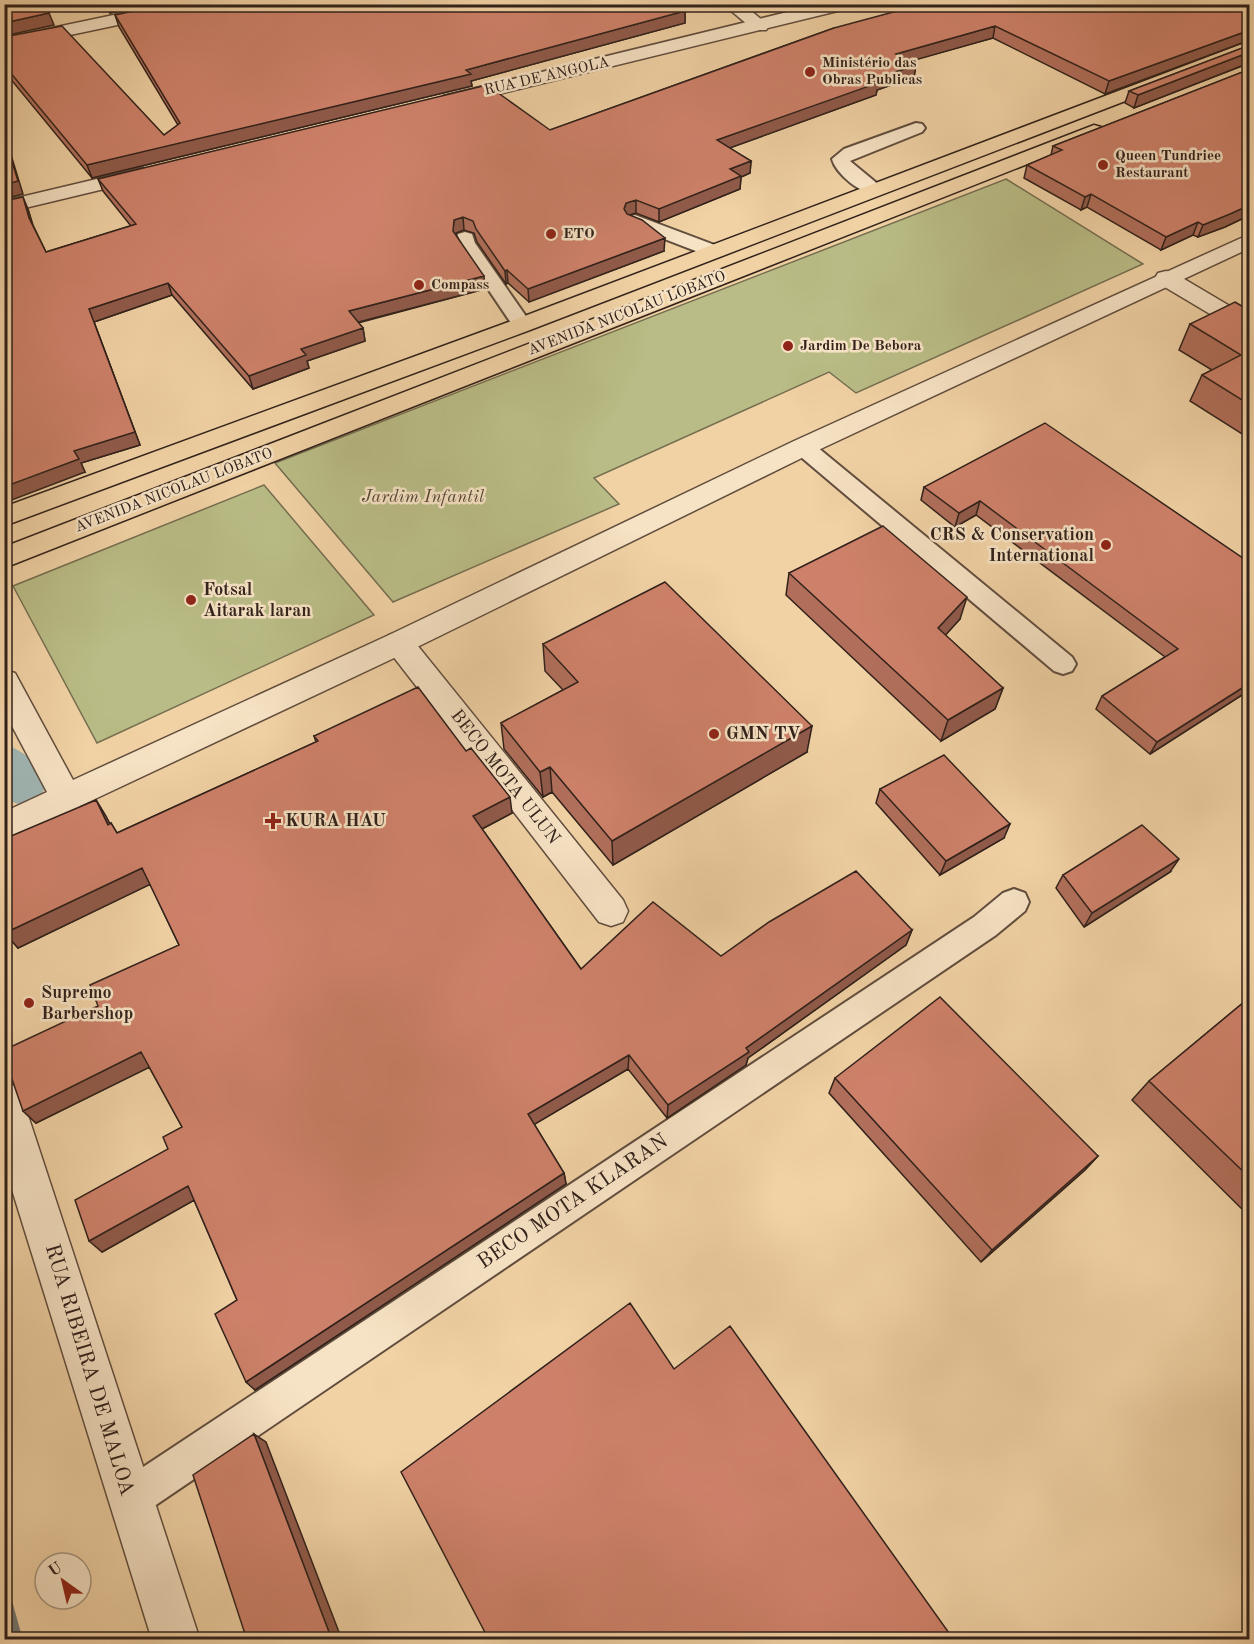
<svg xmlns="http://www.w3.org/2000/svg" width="1254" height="1644" font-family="'Old Standard TT',serif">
	<rect width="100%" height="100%" fill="#f1d2a5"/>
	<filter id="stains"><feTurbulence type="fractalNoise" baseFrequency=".00333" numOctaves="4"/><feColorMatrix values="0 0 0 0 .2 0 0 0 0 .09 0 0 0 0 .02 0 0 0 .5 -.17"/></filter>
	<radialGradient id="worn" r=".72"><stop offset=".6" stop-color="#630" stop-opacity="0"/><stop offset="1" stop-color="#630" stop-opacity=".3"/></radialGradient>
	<!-- green -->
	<path fill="#b9bc86" stroke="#756e50" stroke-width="1.5" d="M1006 179 1143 264 856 393 829 372 594 478 619 504 393 602 275 463Z
		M264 485 374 615 97 743 13 586Z"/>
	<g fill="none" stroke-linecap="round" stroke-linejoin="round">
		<!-- stream -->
		<path fill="#747a76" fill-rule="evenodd" d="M4 1598 12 1601 23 1640H4Z"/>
		<!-- canal -->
		<path fill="#a0b5b3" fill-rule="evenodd" d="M4 744C27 752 36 763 47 784L39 799 21 805 4 799Z"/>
		<!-- service casing -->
		<g stroke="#614d3e" stroke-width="4">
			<path id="service" d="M916 123 922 124 925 128 922 132 850 161 879 185 882 189 879 193C863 197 836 174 832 159L844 149Z
				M635 215 720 247 723 251 720 255H706L628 225 626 221 628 217Z
				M465 232 472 234 475 243 532 325 529 329H515L457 243 456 238 458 234Z
				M803 440 811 442 1072 657 1076 664 1072 671 1063 674 1054 671 795 452 792 447 795 442Z
				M1014 889 1025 893 1029 902 1025 911 996 935 144 1513 130 1519 116 1513 110 1499 116 1485 974 917 1003 893Z"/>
		</g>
		<!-- minor casing -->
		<g stroke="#614d3e" stroke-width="3">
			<path id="minor" d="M166 4H201L193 9 4 49V38Z
				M723 4H743L769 26 766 30H754Z
				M1166 271 1174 273 1250 318V335L1242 333 1158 283 1155 278 1158 273Z
				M399 632 409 635 623 900 628 911 623 922 611 926 599 922 389 651 384 643 389 635Z"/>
		</g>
		<!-- tertiary casing -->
		<g stroke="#614d3e" stroke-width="3">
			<path id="tertiary" d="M820 4H852L850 8 450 106 443 104 440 100 443 96Z
				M143 168 150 170 153 174 150 178 4 213V201Z
				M1250 234V248L812 453 409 651 80 806 79 809 4 840V812L47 792 4 711V670L15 673 73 780 389 635 794 441Z
				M4 1082 18 1087 23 1100 200 1640H152L4 1164Z"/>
		</g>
		<!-- primary casing -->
		<g stroke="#31211b" stroke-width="3">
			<path id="primary" d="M1250 41V53L530 330 4 526V507L514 320Z
				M1094 125 1101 127 1104 131 1101 135 4 568V547Z"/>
		</g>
		<!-- service -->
		<use href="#service" fill="#f6e2c4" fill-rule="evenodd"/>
		<!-- minor -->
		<use href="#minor" fill="#f6e2c4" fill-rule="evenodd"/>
		<!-- tertiary -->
		<use href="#tertiary" fill="#f6e2c4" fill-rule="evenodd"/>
		<!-- primary -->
		<use href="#primary" fill="#f1d2a5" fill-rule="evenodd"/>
	</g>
	<!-- wall -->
	<path fill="#b16f5b" stroke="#31211b" stroke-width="1.5" d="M105 4H153L110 13Z
		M1250 4 1105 94 993 38 909 61 916 65 914 77 877 90 876 95 729 148 751 161 750 173 741 177 740 189 659 222 636 213 629 215 664 251 529 302 508 283 506 284 477 242 474 233 464 230 456 233V234L485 289 358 323 363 328 365 341 307 361 309 368 253 389 172 295 94 322 140 445 81 463 85 472 11 437 4 427V201L28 209 33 225 46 252 131 226 103 191 98 179 550 130 834 28Z
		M685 11V23L471 81 472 86 92 178 4 71V37L164 135 178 125 119 27 115 15Z
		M1250 45V63L1134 108 1125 103 1129 91Z
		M1250 69V215L1225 227 1198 237 1193 235 1161 250 1087 207 1081 210 1024 178 1027 165 1051 155 1053 146Z
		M1250 311V439L1190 401 1202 375 1212 370 1179 350 1190 324Z
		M924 487 1250 563V701L1242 695 1150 754 1096 709 1102 696 1165 657 976 515 955 527 921 500Z
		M789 573 960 619 945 635 1003 688 995 709 941 741 786 595Z
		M543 644 807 752 613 865 552 792 543 797 504 749 501 723 563 690 545 671Z
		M314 736 512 813 482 829 581 969 721 956 912 930 906 945 748 1058 746 1065 667 1118 628 1069 534 1124 564 1173 566 1184 255 1390 237 1300 194 1200 102 1252 182 1127 149 1067 36 1123 23 1111 98 1006 179 945 150 884 18 948 5 933 96 800 110 824 111 823 117 833 316 742Z
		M880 789 1004 838 940 875 876 803Z
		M1170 872 1084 927 1056 888 1063 875Z
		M1250 997V1217L1132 1100 1149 1081Z
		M835 1078 1098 1156 1085 1170 981 1262 829 1093Z"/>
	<!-- shaded-wall -->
	<path fill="#905a4a" stroke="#31211b" stroke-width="1.5" d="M108 4H153L110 13Z
		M685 11V23L471 81 472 86 92 178 87 165 466 70Z
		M49 13 54 25 4 36V23Z
		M995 26 993 38 894 66 896 54Z
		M1250 30V40L1105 94 1109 81Z
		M1250 52 1249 63 1134 108 1138 95Z
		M916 65 914 77 877 90 876 95 716 153 717 140 872 80Z
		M4 132 23 194 4 199Z
		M751 161 750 173 741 177 740 189 659 222V209L730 169Z
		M1091 194 1087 207 1081 210 1085 197Z
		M23 197 28 209 34 230 29 218Z
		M636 200V213L626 216 624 209 626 203Z
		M1250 205V215L1225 227 1198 237 1203 225Z
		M463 217 464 230 456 233 455 243 453 231 454 220Z
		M1198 222 1193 235 1161 250 1166 237Z
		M665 238 664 251 529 302 528 289Z
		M507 270 508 283 506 284 505 271Z
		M484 276 485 289 351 324 349 311Z
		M168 283 172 295 94 322 140 445 81 463 85 472 4 503V487L74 451 89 309Z
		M363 328 365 341 307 361 309 368 253 389 249 376 301 349Z
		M980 501 976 515 955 527 959 513Z
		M967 597 960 619 932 650 938 628Z
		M1250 683 1242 695 1150 754 1157 742Z
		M1003 688 995 709 941 741 948 720Z
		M812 726 807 752 613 865 612 841Z
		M550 767 552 792 543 797 540 772Z
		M510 797 512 813 476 832 473 816Z
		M96 800 106 816 118 841 108 825Z
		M1010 824 1004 838 940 875 946 861Z
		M1179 859 1170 872 1084 927 1092 913Z
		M142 868 151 884 18 948 5 933Z
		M912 930 906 945 748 1058 746 1065 667 1118 668 1105 746 1048Z
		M141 1052 152 1066 36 1123 23 1111Z
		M629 1055 628 1069 530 1127 528 1114Z
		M1098 1156 1085 1170 981 1262 992 1250Z
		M564 1173 566 1184 255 1390 246 1382Z
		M188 1186 198 1198 102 1252 89 1241Z
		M254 1434 266 1442 342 1640H332Z"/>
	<!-- building -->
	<path fill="#ce816a" stroke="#31211b" stroke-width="1.5" d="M4 4H41L49 13 4 23Z
		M166 4H676L685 11 466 70 471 74 87 165 4 65V37L62 26 164 135 180 123 115 15Z
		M923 4H1250V30L1109 81 995 26 896 54 916 65 872 80 878 83 717 140 751 161 730 169 741 176 659 209 636 200 626 203 624 209 627 214 642 220 665 238 528 289 507 270 505 271 476 229 473 221 463 217 454 220 453 231 484 276 349 311 363 328 301 349 306 355 249 376 168 283 89 309 135 432 74 451 79 459 4 487V439L12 437 4 425V201L23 197 29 218 46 252 136 224 98 179 487 85 550 130 834 28Z
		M1250 45V52L1138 95 1129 91Z
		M1250 69V80L1248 84 1250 83V205L1230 214 1203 225 1198 222 1166 237 1091 194 1085 197 1027 165 1062 150 1053 146Z
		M4 136 18 181 4 185Z
		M1235 302 1250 311V405L1202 375 1241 355 1190 324Z
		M1045 423 1250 563V683L1157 742 1102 696 1178 649 980 501 959 513 924 487Z
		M883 526 967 597 938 628 1003 688 948 720 789 573Z
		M665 582 812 726 612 841 550 767 540 772 501 723 578 682 543 644Z
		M418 687 466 751 471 748 510 797 473 816 581 969 653 902 721 956 769 922 856 871 912 930 746 1048 749 1052 668 1105 629 1055 528 1114 564 1173 246 1382 215 1314 237 1300 188 1186 89 1241 75 1200 168 1149 163 1137 182 1127 141 1052 23 1111 4 1056V1050L98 1006 90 985 179 945 142 868 5 933 4 839 96 800 108 825 111 823 117 833 318 741 314 736Z
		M944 755 1010 824 946 861 880 789Z
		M1142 825 1179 859 1092 913 1063 875Z
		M940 997 1098 1156 992 1250 835 1078Z
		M1250 997V1178L1149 1081Z
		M630 1303 674 1369 730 1326 954 1640H489L401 1472Z
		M254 1434 332 1640H247L193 1475Z"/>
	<!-- markers -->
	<g fill="#8f2418" stroke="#f6e2c4" stroke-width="2">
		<circle cx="810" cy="72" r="6"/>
		<circle cx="1103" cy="165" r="6"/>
		<circle cx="551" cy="234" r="6"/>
		<circle cx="419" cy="285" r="6"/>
		<circle cx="788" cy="346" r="6"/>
		<circle cx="1106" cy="545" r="6"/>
		<circle cx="191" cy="600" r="6"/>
		<circle cx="714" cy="734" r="6"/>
		<path d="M270 812h6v6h6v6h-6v6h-6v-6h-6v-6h6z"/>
		<circle cx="29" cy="1003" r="6"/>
	</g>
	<g text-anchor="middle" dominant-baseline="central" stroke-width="5" stroke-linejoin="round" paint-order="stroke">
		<!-- far-poi labels -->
		<g font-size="15" font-weight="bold" fill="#31211b" stroke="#f6e2c4" text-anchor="start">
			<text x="822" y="63">Ministério das<tspan x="822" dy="17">Obras Publicas</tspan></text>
			<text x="1115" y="156">Queen Tundriee<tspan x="1115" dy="17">Restaurant</tspan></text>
			<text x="563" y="234">ETO</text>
			<text x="431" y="285">Compass</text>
			<text x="800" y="346">Jardim De Bebora</text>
		</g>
		<!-- far-street labels -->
		<g font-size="15" fill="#31211b" stroke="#f6e2c4">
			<text transform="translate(547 77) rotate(-13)">RUA DE ANGOLA</text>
			<text transform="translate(627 314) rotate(-21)">AVENIDA NICOLAU LOBATO</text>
			<text transform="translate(174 491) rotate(-21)">AVENIDA NICOLAU LOBATO</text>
		</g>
		<!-- park labels -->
		<g font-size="18" font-style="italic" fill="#534836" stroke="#f6e2c4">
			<text x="423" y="497">Jardim Infantil</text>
		</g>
		<!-- poi labels -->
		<g font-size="18" font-weight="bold" fill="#31211b" stroke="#f6e2c4" text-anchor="start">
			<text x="1094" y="535" text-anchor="end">CRS &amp; Conservation<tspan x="1094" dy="21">International</tspan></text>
			<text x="203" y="590">Fotsal<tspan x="203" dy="21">Aitarak laran</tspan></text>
			<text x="726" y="734">GMN TV</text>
			<text x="285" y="821">KURA HAU</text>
			<text x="41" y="993">Supremo<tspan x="41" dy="21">Barbershop</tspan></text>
		</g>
		<!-- street labels -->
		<g font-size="18" fill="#31211b" stroke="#f6e2c4">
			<text transform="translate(505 777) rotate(52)">BECO MOTA ULUN</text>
		</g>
		<!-- near-street labels -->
		<g font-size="21" fill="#31211b" stroke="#f6e2c4">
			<text transform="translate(573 1202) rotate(-34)">BECO MOTA KLARAN</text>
			<text transform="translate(89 1370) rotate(73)">RUA RIBEIRA DE MALOA</text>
		</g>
	</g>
	<!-- margin -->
	<rect width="1254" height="1644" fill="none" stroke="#f1d2a5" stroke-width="24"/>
	<rect x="6" y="6" width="1242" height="1632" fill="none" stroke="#31211b" stroke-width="3"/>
	<rect x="12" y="12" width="1230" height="1620" fill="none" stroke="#31211b" stroke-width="1.5"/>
	<!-- north arrow -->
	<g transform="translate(63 1581) rotate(326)"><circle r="28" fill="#f6e2c4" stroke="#a79580" stroke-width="1.5"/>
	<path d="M0-4.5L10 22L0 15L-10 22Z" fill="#8f2418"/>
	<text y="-9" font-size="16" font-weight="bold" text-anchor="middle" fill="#31211b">U</text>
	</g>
	<rect width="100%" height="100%" filter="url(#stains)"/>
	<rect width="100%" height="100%" fill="url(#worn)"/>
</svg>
